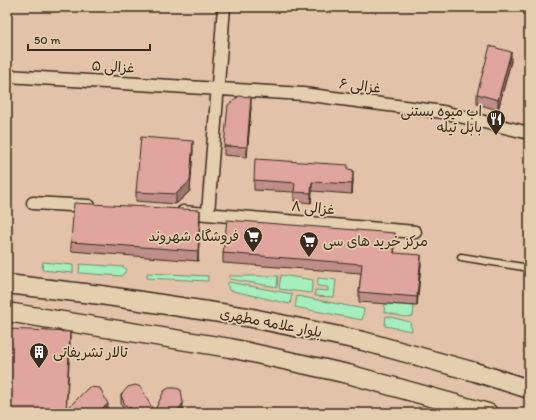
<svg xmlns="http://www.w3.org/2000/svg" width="536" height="420" font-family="Itim,'Playpen Sans Arabic',sans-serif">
	<rect width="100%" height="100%" fill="#e2c2a8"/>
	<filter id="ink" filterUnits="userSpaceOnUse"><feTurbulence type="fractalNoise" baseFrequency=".025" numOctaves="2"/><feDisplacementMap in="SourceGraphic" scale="8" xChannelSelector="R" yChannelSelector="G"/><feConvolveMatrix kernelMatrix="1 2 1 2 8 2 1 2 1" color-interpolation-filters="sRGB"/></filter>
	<g filter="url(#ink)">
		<!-- green -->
		<path fill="#a5efbe" stroke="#708c6e" d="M43 262 73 265V273L42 270Z
			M80 264 124 267 126 270 122 276 79 273Z
			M147 273 208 276V281L147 278Z
			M281 275 313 280 311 293 279 289Z
			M229 276H278L277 287 230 279Z
			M318 278 336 280 334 297 315 296V290L328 291V287L317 286Z
			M228 282 292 294 290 304 229 290 228 287Z
			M297 296 364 309 362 320 295 307Z
			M385 304 414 306 413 316 405 317 384 312Z
			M386 316 410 322 412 331 385 326Z"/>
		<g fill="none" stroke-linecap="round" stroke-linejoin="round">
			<!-- service casing -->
			<g stroke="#3b2a1e" stroke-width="9">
				<path id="service" d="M461 257 529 268"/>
			</g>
			<!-- minor casing -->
			<g stroke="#3b2a1e" stroke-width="15">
				<path id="minor" d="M7 76 303 94 443 112 529 133
					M33 203 89 206
					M183 212 415 232
					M208 213 224 7"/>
			</g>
			<!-- secondary casing -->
			<g stroke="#3b2a1e" stroke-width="21">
				<path id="secondary" d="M7 284 101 295 247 317 363 341 475 372 529 389
					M7 312 230 348 348 374 488 413"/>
			</g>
			<!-- service -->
			<use href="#service" stroke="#e3cead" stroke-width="6"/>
			<!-- minor -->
			<use href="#minor" stroke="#e3cead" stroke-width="12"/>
			<!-- secondary -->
			<use href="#secondary" stroke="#e3cead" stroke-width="18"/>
		</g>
		<!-- wall -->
		<path fill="#c08e88" stroke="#3b2a1e" d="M511 61 498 110 477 104V94Z
			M251 107 247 157 224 155V146Z
			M193 150 190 191 176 204 136 201V192Z
			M348 169 353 180 352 194 312 191 311 203 294 201V192L254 190V180Z
			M200 220 198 261 71 251V242Z
			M395 242 394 253 421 264 417 306 359 302V292L361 273 223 263V253Z
			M529 310V347L524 345V328Z
			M121 395 154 412 183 413H125L121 404Z
			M67 409 108 413H67Z"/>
		<!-- shaded-wall -->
		<path fill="#9c746f" stroke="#3b2a1e" d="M511 52V61L498 110V100Z
			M251 97V107L247 157V147Z
			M193 141V150L190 191 176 204V194Z
			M353 170V180L352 194V184Z
			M312 182V191L311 203V193Z
			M200 210V220L198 261V251Z
			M395 233V242L394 262V253Z
			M421 255V264L417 306V297Z
			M70 332V348L66 413Z
			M183 403V413H176Z
			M108 404V413H96Z"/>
		<!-- building -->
		<path fill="#dfa59e" stroke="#3b2a1e" d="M490 46 511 52 498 100 477 94Z
			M239 96 251 97 247 147 224 146 228 105Z
			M141 137 193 141 190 181 176 194 136 192Z
			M255 159 348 165V169L353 170 352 184 312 182 311 193 294 192 295 183 254 180Z
			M74 203 200 210 198 251 71 242Z
			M227 220 395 233 394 253 421 255 417 297 359 292 362 264 223 253Z
			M529 310V329L524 328Z
			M9 329 70 332 66 413H7V375H8Z
			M135 385 141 387 154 412 164 391 169 388H176L181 390 183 403 176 413H130L131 408 125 405 121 395 128 387Z
			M89 387 100 388 108 404 96 413 67 409Z"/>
	</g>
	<!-- icons -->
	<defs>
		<g id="restaurant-pin" transform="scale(1)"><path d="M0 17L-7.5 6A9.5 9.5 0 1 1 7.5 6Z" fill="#3b2a1e" stroke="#e3cead"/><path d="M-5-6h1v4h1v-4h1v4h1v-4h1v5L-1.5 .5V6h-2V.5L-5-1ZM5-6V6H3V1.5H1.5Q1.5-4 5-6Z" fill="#fff"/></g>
		<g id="supermarket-pin" transform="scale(1)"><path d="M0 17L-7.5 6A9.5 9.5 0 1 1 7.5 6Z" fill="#3b2a1e" stroke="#e3cead"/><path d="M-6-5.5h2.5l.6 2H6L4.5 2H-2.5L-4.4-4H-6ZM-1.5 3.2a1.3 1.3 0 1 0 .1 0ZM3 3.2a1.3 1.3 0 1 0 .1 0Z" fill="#fff"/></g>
		<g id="building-pin" transform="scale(1)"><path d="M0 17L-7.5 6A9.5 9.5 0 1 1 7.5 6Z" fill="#3b2a1e" stroke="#e3cead"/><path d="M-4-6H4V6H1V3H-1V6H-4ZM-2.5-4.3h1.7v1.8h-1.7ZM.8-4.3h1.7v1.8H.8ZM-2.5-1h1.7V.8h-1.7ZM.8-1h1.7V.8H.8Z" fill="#fff"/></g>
	</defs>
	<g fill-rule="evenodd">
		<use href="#restaurant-pin" x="496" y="119"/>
		<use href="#supermarket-pin" x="253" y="236"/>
		<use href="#supermarket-pin" x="309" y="241"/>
		<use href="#building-pin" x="39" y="352"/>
	</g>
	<g text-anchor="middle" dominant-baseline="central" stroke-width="3.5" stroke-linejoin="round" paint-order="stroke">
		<!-- street labels -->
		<g font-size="14" fill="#3b2a1e" stroke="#e3cead">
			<text transform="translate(113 67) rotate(3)">غزالی ۵</text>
			<text transform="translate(360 86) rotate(7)">غزالی ۶</text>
			<text transform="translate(313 208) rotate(5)">غزالی ۸</text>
			<text transform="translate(271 323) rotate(11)">بلوار علامه مطهری</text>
		</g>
		<!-- poi labels -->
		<g font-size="14" fill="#3b2a1e" stroke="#e3cead" text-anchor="end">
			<text x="482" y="111">اب میوه بستنی<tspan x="482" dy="16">بابل تیله</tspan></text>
			<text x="239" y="236">فروشگاه شهروند</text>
			<text x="323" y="241" text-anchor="start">مرکز خرید های سی</text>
			<text x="53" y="352" text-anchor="start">تالار تشریفاتی</text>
		</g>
	</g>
	<!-- margin -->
	<rect width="536" height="420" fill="none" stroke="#e3cead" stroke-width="24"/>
	<rect x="12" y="12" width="512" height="396" fill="none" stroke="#3b2a1e" stroke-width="1.5" filter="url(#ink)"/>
	<!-- scale -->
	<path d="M28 44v6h122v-6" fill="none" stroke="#3b2a1e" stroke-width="2"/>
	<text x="34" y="44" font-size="12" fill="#3b2a1e" stroke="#e3cead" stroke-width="3" paint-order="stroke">50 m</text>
</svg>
